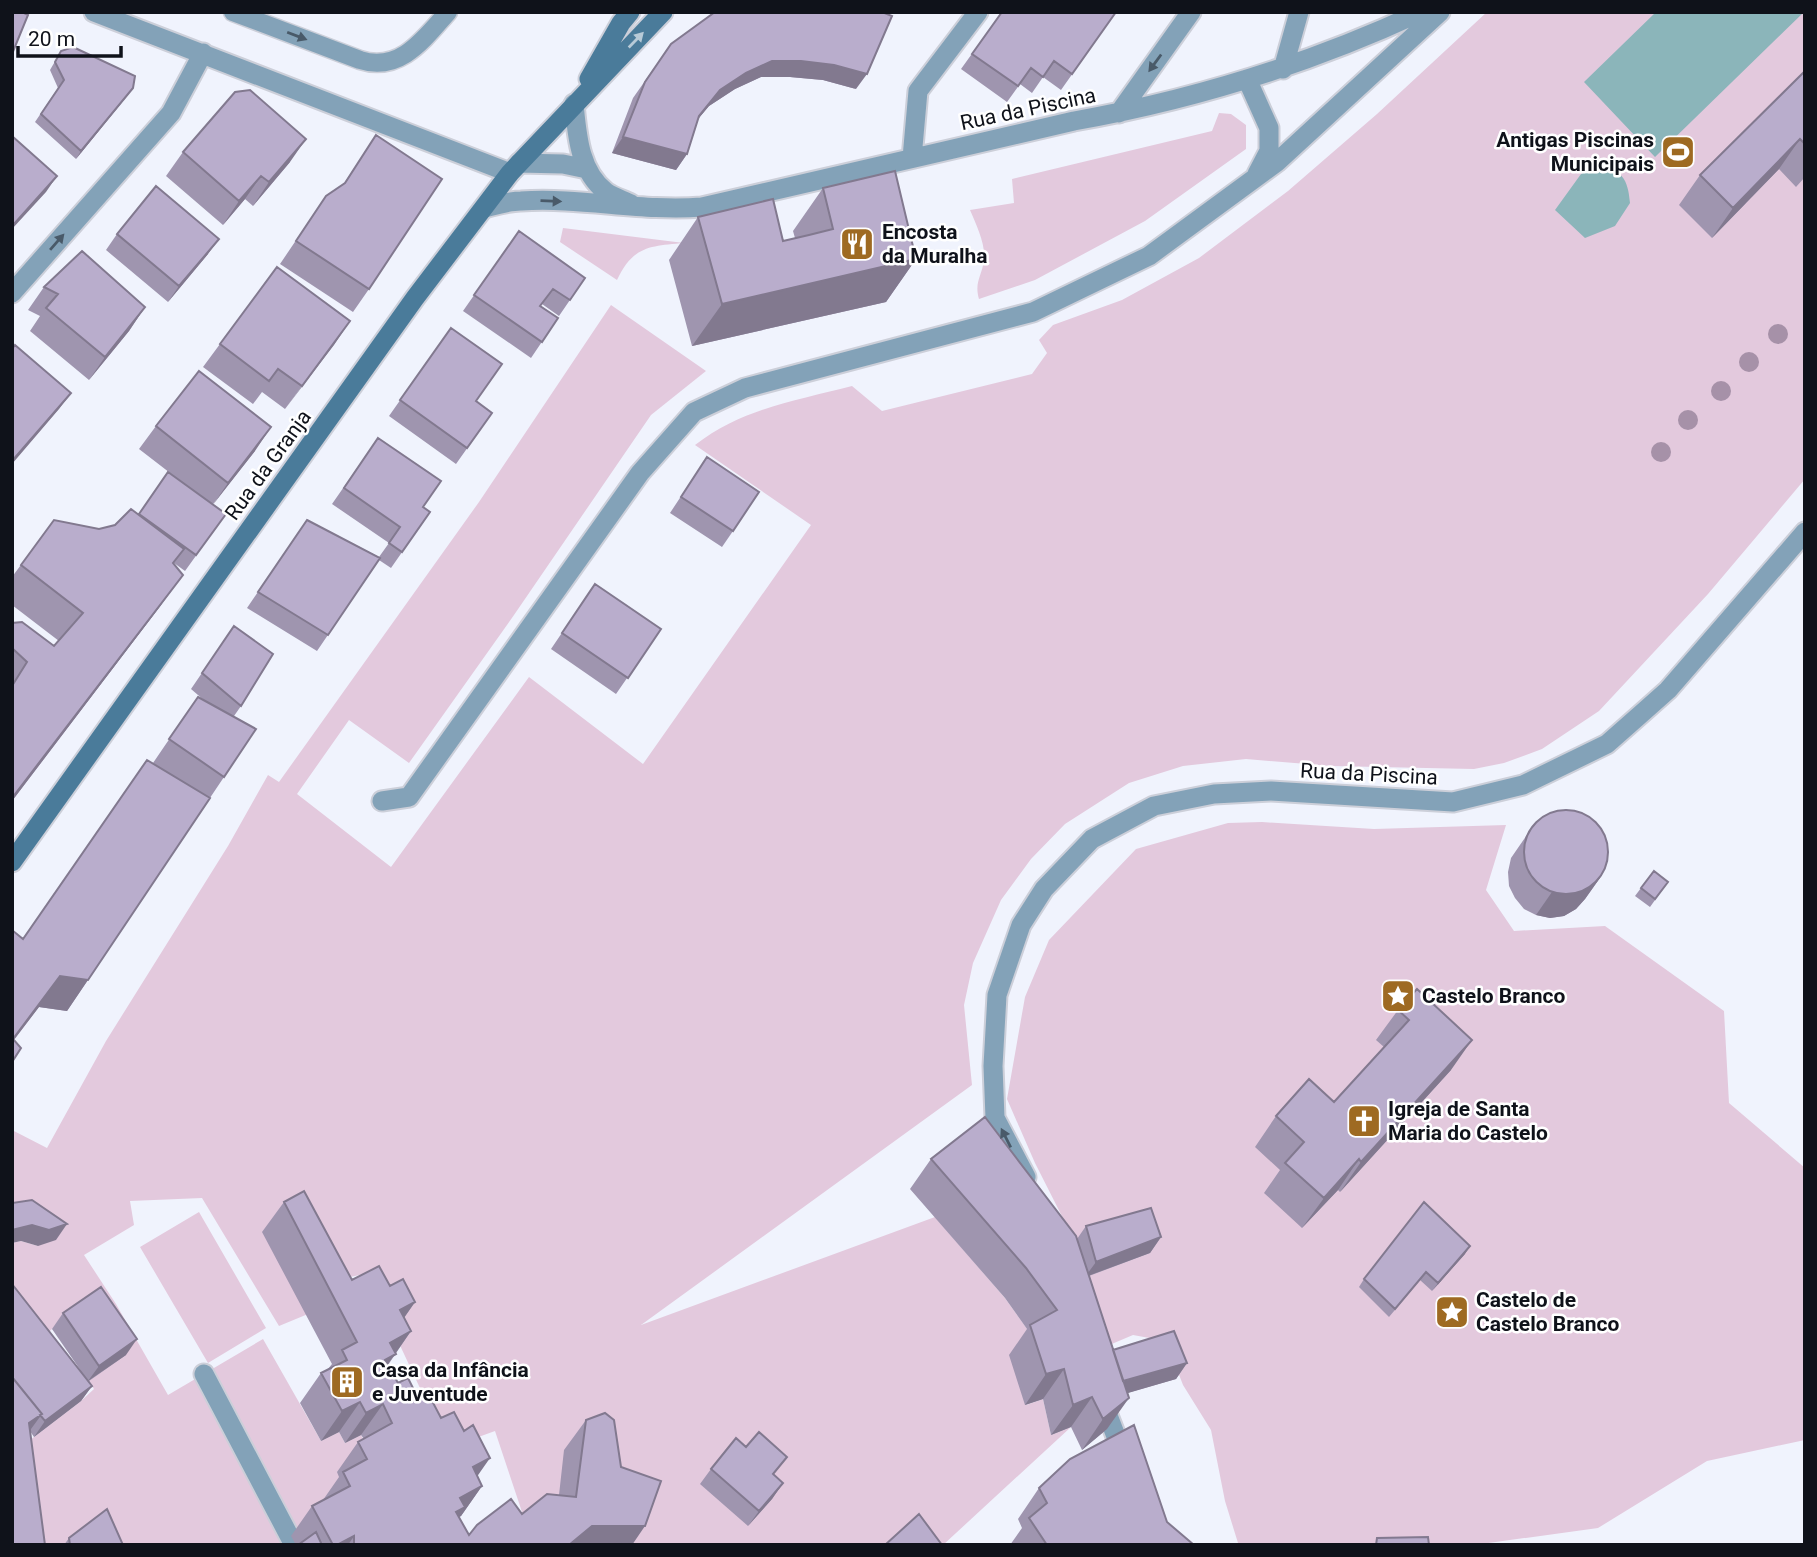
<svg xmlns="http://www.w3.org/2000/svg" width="1817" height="1557" font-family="Roboto,sans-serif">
	<rect width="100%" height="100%" fill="#f0f3fd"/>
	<!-- green -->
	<path fill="#e3c9dd" d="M1487 12H1805V479L1708 594 1599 711 1542 749 1504 763 1474 769 1331 766 1246 759 1183 766 1129 783 1065 824 1031 859 1001 900 973 963 964 1005 972 1085 641 1325 935 1217 1005 1298 1035 1340 1026 1405 1043 1399 1051 1435 1071 1427 943 1545H628L555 1528 526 1524 495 1431 448 1448 390 1324 369 1273 322 1283 308 1314 279 1326 202 1198 130 1201 134 1225 84 1255 116 1304 168 1395 263 1339 321 1441 339 1432 345 1443 361 1435 371 1454 346 1489 292 1545H31L12 1490 30 1440 81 1401 94 1389 88 1381 125 1355 90 1303 52 1329 37 1343 12 1313V1243L21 1241 38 1246 12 1218V1130L47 1148 106 1041 228 846 268 775 279 782 479 502 611 305 706 371 651 415 514 615 409 763 349 720 297 794 391 867 529 677 643 764 811 525 695 445C743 408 795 401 852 386L882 411 1032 374 1047 353 1039 340 1053 325 1122 300 1199 258 1288 191 1377 114Z
		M1219 113 1231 114 1246 125V149L1145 221 1035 280 979 299C974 282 982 276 984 260 986 245 976 224 970 210L1014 203 1012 179 1212 131Z
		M563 228 684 243C650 246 633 246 617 280L560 242Z
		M1262 822 1374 829 1506 825 1486 890 1514 931 1605 926 1724 1011 1729 1103 1805 1168V1440L1707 1461 1598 1528 1474 1545 1238 1543 1225 1501 1211 1430 1183 1385 1166 1341 1133 1335 1107 1346 1085 1277 1150 1253 1075 1242 1035 1163 1007 1099 1025 997 1049 940 1136 849 1228 823Z
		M199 1212 266 1328 208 1363 140 1247Z"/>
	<!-- water -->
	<path fill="#8bb5ba" d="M1656 12H1804L1655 157 1584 82Z
		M1596 167C1622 168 1628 179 1630 203L1615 226 1585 238 1555 210 1581 174Z"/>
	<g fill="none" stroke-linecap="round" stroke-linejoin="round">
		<!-- service casing -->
		<g stroke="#cccfd9" stroke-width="21">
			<path id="service" d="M233 12 360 60C400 73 424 39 448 12"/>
		</g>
		<!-- minor casing -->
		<g stroke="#cccfd9" stroke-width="23">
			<path id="minor" d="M94 12 510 173
				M1283 69 1299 12
				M1247 79 1269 128V151L1257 174
				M574 104C577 134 579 171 606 192 613 197 623 200 631 204
				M1119 113 1191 12
				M912 158 918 91 978 12
				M519 163 563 164 587 169
				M484 208C496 205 509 201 521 201 582 197 642 212 702 207L1074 121C1193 100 1311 63 1421 12
				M12 293 171 113 203 53
				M382 801 409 797 640 473 694 412 745 388 1033 312 1149 256 1277 162 1440 12
				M1026 1177 995 1118 993 1066 997 995 1021 925 1044 889 1092 839 1154 806 1214 794 1271 791 1453 802 1523 785 1607 744 1641 714 1668 690 1805 532
				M204 1374 294 1545
				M1102 1400 1124 1457"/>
		</g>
		<!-- secondary casing -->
		<g stroke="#cccfd9" stroke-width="23">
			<path id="secondary" d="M589 79 621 23 630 12
				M12 862 415 298 510 173 663 12"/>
		</g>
		<!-- service -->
		<use href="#service" stroke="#83a2b8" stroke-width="18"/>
		<!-- minor -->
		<use href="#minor" stroke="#83a2b8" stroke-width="19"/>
		<!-- secondary -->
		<use href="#secondary" stroke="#4a7b9a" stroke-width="19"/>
	</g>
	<!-- trees -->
	<g fill="#a691a8">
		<circle cx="1778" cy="334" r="10"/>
		<circle cx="1749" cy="362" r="10"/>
		<circle cx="1721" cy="391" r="10"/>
		<circle cx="1688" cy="420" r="10"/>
		<circle cx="1661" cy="452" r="10"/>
	</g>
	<!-- wall -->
	<path fill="#9f95af" d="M1002 12H1116L1061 90 1043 77 1032 93 1020 84 1007 102 961 69Z
		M713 13 856 89 823 80 790 77H761L735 89 709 106 698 119 687 154 676 170 612 153 633 98 671 44Z
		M61 51 127 96 76 159 35 122 58 88 50 70Z
		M1805 71V177L1796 187 1779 169 1712 238 1679 205 1700 175Z
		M376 135 369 289 353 312 280 264 326 196 343 185Z
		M183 152 290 162 253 206 245 199 223 225 166 176Z
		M823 188 916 259 886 302 692 346 669 260 698 217 783 241 795 238 793 231Z
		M519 231 585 278 559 316 542 304 541 306 558 318 531 358 463 311Z
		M117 234 208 254 168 302 106 250Z
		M44 287 145 307 129 331 89 380 30 331 40 316 28 310Z
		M350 321 285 409 262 392 253 404 203 367 220 344Z
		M451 328 476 401 492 413 456 464 389 416Z
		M156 426 255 451 213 504 226 514 185 571 174 563 161 605 12 801V623L54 646 59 641 12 605V577L54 520 99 529 115 525 138 515 168 472 174 476 139 449Z
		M378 438 423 507 430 512 391 568 379 560 317 651 247 608 307 520 379 557 389 543 332 504Z
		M707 457 733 531 722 547 670 513Z
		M595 584 661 629 616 694 551 649Z
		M234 626 241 706 234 716 224 777 67 1011 39 1007 14 1040 12 930 23 939 165 771 153 763 198 697 205 701 191 689Z
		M1535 823 1602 875 1585 899 1576 909 1564 916 1550 918 1536 915 1524 909 1515 898 1509 886 1508 872 1511 858Z
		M1668 882 1650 907 1635 896 1641 888Z
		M1417 989 1451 1070 1340 1192 1338 1190 1302 1228 1264 1193 1280 1170 1255 1147 1276 1116 1334 1102 1384 1047 1376 1040 1398 1010Z
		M931 1159 1077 1239 1086 1226 1161 1237 1150 1253 1089 1276 1113 1350 1187 1363 1176 1379 1127 1393 1107 1429 1082 1450 1071 1427 1051 1435 1043 1399 1025 1405 1009 1355 1027 1329 1005 1298 910 1189Z
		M284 1202 352 1280 390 1286 415 1302 404 1318 411 1331 388 1365 398 1383 441 1418 477 1476 482 1486 461 1516 459 1517 469 1535 522 1514 559 1495 564 1450 586 1420 632 1545H296L291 1536 312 1506 323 1500 339 1477 337 1472 358 1442 364 1439 361 1435 345 1443 339 1432 321 1441 300 1403 321 1373 328 1369 332 1364 262 1232Z
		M1465 1254 1432 1291 1420 1280 1389 1317 1359 1287 1364 1279Z
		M12 1284 81 1371 52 1329 63 1313 126 1355 89 1381 92 1386 81 1401 34 1437 30 1431 12 1545Z
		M711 1469 774 1475 783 1483 772 1499 748 1526 700 1484Z
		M1039 1488 1167 1522 1194 1545H1010L1022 1528 1018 1519Z
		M69 1538 70 1545H64Z"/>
	<!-- shaded-wall -->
	<path fill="#82798f" d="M772 61H801L834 65 867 74 856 89 823 80 790 77H761L735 89 709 106 688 131 720 90 746 73Z
		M133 88 127 96 76 159 81 151Z
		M623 137 687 154 676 170 612 153Z
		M306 139 290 162 253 206 269 182Z
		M1800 139 1779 169 1712 238 1733 208Z
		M57 176 46 192 12 229 14 224Z
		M261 176 245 199 223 225 239 201Z
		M219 239 208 254 168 302 179 286Z
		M916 259 886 302 692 346 722 304Z
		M145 307 129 331 89 380 105 357Z
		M350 321 334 345 285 409 302 386Z
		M71 393 59 409 12 464V461Z
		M271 427 255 451 212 506 228 483Z
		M183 575 161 605 12 801V798Z
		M1602 875 1585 899 1576 909 1564 916 1550 918 1536 915 1552 892Z
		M60 976 88 980 67 1011 39 1007 12 1042V1040Z
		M1472 1040 1451 1070 1340 1192 1361 1162Z
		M1359 1159 1338 1190 1302 1228 1324 1198Z
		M67 1224 56 1240 38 1246 21 1241 12 1243V1230L32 1225Z
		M1161 1237 1150 1253 1085 1277 1096 1262Z
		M1470 1246 1465 1254 1432 1291 1438 1283Z
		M415 1302 394 1332 400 1310Z
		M411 1331 374 1384 390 1343Z
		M137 1339 126 1355 88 1381 99 1366Z
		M1187 1363 1176 1379 1111 1398 1122 1382Z
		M1064 1369 1043 1399 1025 1405 1046 1374Z
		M92 1386 81 1401 34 1437 45 1421Z
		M1092 1397 1071 1427 1051 1435 1073 1405Z
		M1129 1398 1107 1429 1082 1450 1103 1419Z
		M360 1402 339 1432 321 1441 342 1411Z
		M383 1404 361 1435 345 1443 366 1413Z
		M42 1414 20 1444 29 1423Z
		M490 1458 469 1488 473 1467Z
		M783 1483 772 1499 748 1526 759 1511Z
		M482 1486 461 1516 457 1518 435 1542 460 1498Z
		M592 1526H645L632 1545H569Z
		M354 1536 348 1545H337Z"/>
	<!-- building -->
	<path fill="#b9adcc" stroke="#82798f" stroke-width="2" d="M12 12H22L28 15 12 54Z
		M715 12H882L892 16 867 74 834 65 801 61H772L746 73 720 90 699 116 687 154 623 137 645 82 671 44Z
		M1002 12H1116L1072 74 1054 61 1043 77 1031 68 1018 86 972 54Z
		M73 47 135 76 133 88 81 151 41 114 64 80 55 62 61 51Z
		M1805 71V144L1800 139 1733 208 1700 175Z
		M250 90 306 139 269 182 261 176 239 201 183 152 235 92Z
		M376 135 442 179 369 289 296 241 326 196 345 183Z
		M12 136 57 176 14 224 12 223Z
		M895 171 916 259 722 304 698 217 773 199 783 241 809 235 833 229 823 188Z
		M156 186 219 239 179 286 117 234Z
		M519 231 585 278 570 300 553 289 540 306 558 318 542 342 474 295Z
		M82 251 145 307 105 357 46 308 58 294 44 287Z
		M277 267 350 321 302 386 278 369 269 381 220 344Z
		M451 328 502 364 476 401 492 413 467 448 400 400Z
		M15 345 71 393 12 461V349Z
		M199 371 271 427 228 483 156 426Z
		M378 438 441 481 423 507 430 512 402 552 389 543 400 527 344 488Z
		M707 457 759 492 733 531 681 497Z
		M168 472 226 514 196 555 139 514Z
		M131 509 184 549 173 563 183 575 12 798V686L27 662 12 648V623L22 622 54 646 83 613 21 565 54 520 99 529 115 525Z
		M307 520 380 558 328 635 258 592Z
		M595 584 661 629 628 678 562 633Z
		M234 626 273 654 241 706 202 673Z
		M198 697 256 729 224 777 169 739Z
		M147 760 210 798 88 980 60 976 13 1039 21 1048 12 1062V930L23 939Z
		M1524 852a42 42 0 1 1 84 0a42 42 0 1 1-84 0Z
		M1654 871 1668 882 1655 899 1641 888Z
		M1417 989 1472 1040 1361 1162 1359 1159 1324 1198 1285 1163 1304 1142 1276 1116 1309 1079 1334 1102 1409 1020 1398 1010Z
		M985 1117 1076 1236 1129 1398 1103 1419 1092 1397 1073 1405 1064 1369 1046 1374 1030 1325 1057 1310 1026 1268 931 1159Z
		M304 1191 352 1280 379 1266 390 1286 403 1279 415 1302 400 1310 411 1331 390 1343 396 1354 385 1360 398 1383 408 1378 419 1400 429 1395 441 1418 454 1412 464 1431 473 1425 490 1458 473 1467 482 1486 460 1498 465 1507 456 1512 469 1535 477 1525 511 1499 522 1514 547 1494 576 1497 586 1420 605 1413 614 1420 621 1467 661 1481 645 1526H592L569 1545H354V1536L337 1545H333L312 1506 350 1486 343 1472 367 1459 358 1442 392 1423 383 1404 366 1413 360 1402 342 1411 321 1373 347 1360 342 1350 357 1342 284 1202Z
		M32 1200 67 1224 49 1230 32 1225 12 1230V1203Z
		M1424 1202 1470 1246 1438 1283 1426 1272 1395 1309 1364 1279Z
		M1151 1208 1161 1237 1096 1262 1086 1226Z
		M12 1284 92 1386 45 1421 40 1415 42 1414 12 1377Z
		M101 1287 137 1339 99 1366 63 1313Z
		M1174 1331 1187 1363 1123 1381 1113 1350Z
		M12 1377 42 1414 29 1423 45 1545H12Z
		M1134 1425 1167 1522 1194 1545H1047L1029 1518 1047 1503 1039 1488 1070 1459Z
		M759 1432 787 1457 773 1474 783 1483 759 1511 711 1469 736 1438 746 1447Z
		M107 1509 123 1545H70L69 1538Z
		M919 1514 942 1545H885Z
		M316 1532 322 1545H298Z
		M1428 1537 1429 1545H1376L1377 1538Z
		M619 1541 622 1545H614Z"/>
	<!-- one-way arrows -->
	<defs><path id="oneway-solid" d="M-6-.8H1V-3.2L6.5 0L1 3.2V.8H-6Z" transform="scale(1.75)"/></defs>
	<g fill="#495a69">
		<use href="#oneway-solid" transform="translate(297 36) rotate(21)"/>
		<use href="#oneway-solid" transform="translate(1155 63) rotate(126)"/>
		<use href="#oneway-solid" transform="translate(551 201) rotate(2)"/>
		<use href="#oneway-solid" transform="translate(57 242) rotate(-49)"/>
		<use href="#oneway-solid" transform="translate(1006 1138) rotate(-117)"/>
	</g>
	<use fill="#b7cad7" href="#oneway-solid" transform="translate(636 40) rotate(-46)"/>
	<!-- icons -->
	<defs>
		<g id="stadium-square" transform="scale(1.75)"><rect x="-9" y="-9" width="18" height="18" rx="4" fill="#9e6a22" stroke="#fff"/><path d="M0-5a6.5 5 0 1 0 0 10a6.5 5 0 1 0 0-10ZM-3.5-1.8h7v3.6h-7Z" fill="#fff"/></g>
		<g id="restaurant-square" transform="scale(1.75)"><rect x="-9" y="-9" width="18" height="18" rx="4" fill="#9e6a22" stroke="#fff"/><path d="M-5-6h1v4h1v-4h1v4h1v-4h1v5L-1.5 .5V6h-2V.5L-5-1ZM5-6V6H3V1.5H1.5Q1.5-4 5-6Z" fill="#fff"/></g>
		<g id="sight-square" transform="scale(1.75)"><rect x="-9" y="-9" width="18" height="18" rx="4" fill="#9e6a22" stroke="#fff"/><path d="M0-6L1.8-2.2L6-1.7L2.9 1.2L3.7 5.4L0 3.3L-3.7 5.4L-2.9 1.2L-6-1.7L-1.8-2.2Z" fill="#fff"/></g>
		<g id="church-square" transform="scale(1.75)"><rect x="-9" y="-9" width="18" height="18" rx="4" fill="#9e6a22" stroke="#fff"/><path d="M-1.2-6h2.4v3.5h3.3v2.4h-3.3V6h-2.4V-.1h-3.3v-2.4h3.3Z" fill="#fff"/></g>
		<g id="building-square" transform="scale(1.75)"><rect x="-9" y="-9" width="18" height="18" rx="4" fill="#9e6a22" stroke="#fff"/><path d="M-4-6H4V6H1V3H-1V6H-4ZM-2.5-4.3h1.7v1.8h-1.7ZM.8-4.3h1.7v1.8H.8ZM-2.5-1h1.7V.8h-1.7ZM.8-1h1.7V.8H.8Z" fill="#fff"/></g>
	</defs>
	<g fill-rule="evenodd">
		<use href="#stadium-square" x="1678" y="152"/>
		<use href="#restaurant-square" x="857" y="244"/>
		<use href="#sight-square" x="1398" y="996"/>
		<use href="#church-square" x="1364" y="1121"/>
		<use href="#sight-square" x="1452" y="1312"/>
		<use href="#building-square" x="347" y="1382"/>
	</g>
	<g text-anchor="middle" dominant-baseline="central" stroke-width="5" stroke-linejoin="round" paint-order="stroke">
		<!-- street labels -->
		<g font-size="21" fill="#0f121a" stroke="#fff">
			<text transform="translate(1028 109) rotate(-12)">Rua da Piscina</text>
			<text transform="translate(268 465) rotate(-54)">Rua da Granja</text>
			<text transform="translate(1369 774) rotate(3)">Rua da Piscina</text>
		</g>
		<!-- poi labels -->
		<g font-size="21" font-weight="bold" fill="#0f121a" stroke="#fff" text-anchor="start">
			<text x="1654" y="140" text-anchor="end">Antigas Piscinas<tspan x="1654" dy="24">Municipais</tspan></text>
			<text x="882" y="232">Encosta<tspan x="882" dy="24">da Muralha</tspan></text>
			<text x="1422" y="996">Castelo Branco</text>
			<text x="1388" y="1109">Igreja de Santa<tspan x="1388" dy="24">Maria do Castelo</tspan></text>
			<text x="1476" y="1300">Castelo de<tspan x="1476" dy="24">Castelo Branco</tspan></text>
			<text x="372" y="1370">Casa da Infância<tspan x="372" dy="24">e Juventude</tspan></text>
		</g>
	</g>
	<!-- border -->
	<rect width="1817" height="1557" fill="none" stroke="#0f121a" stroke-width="28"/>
	<!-- scale -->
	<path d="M18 46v10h103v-10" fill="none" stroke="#0f121a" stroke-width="3.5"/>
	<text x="28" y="46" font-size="21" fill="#0f121a" stroke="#ffffff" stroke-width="5" paint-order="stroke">20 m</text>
</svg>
